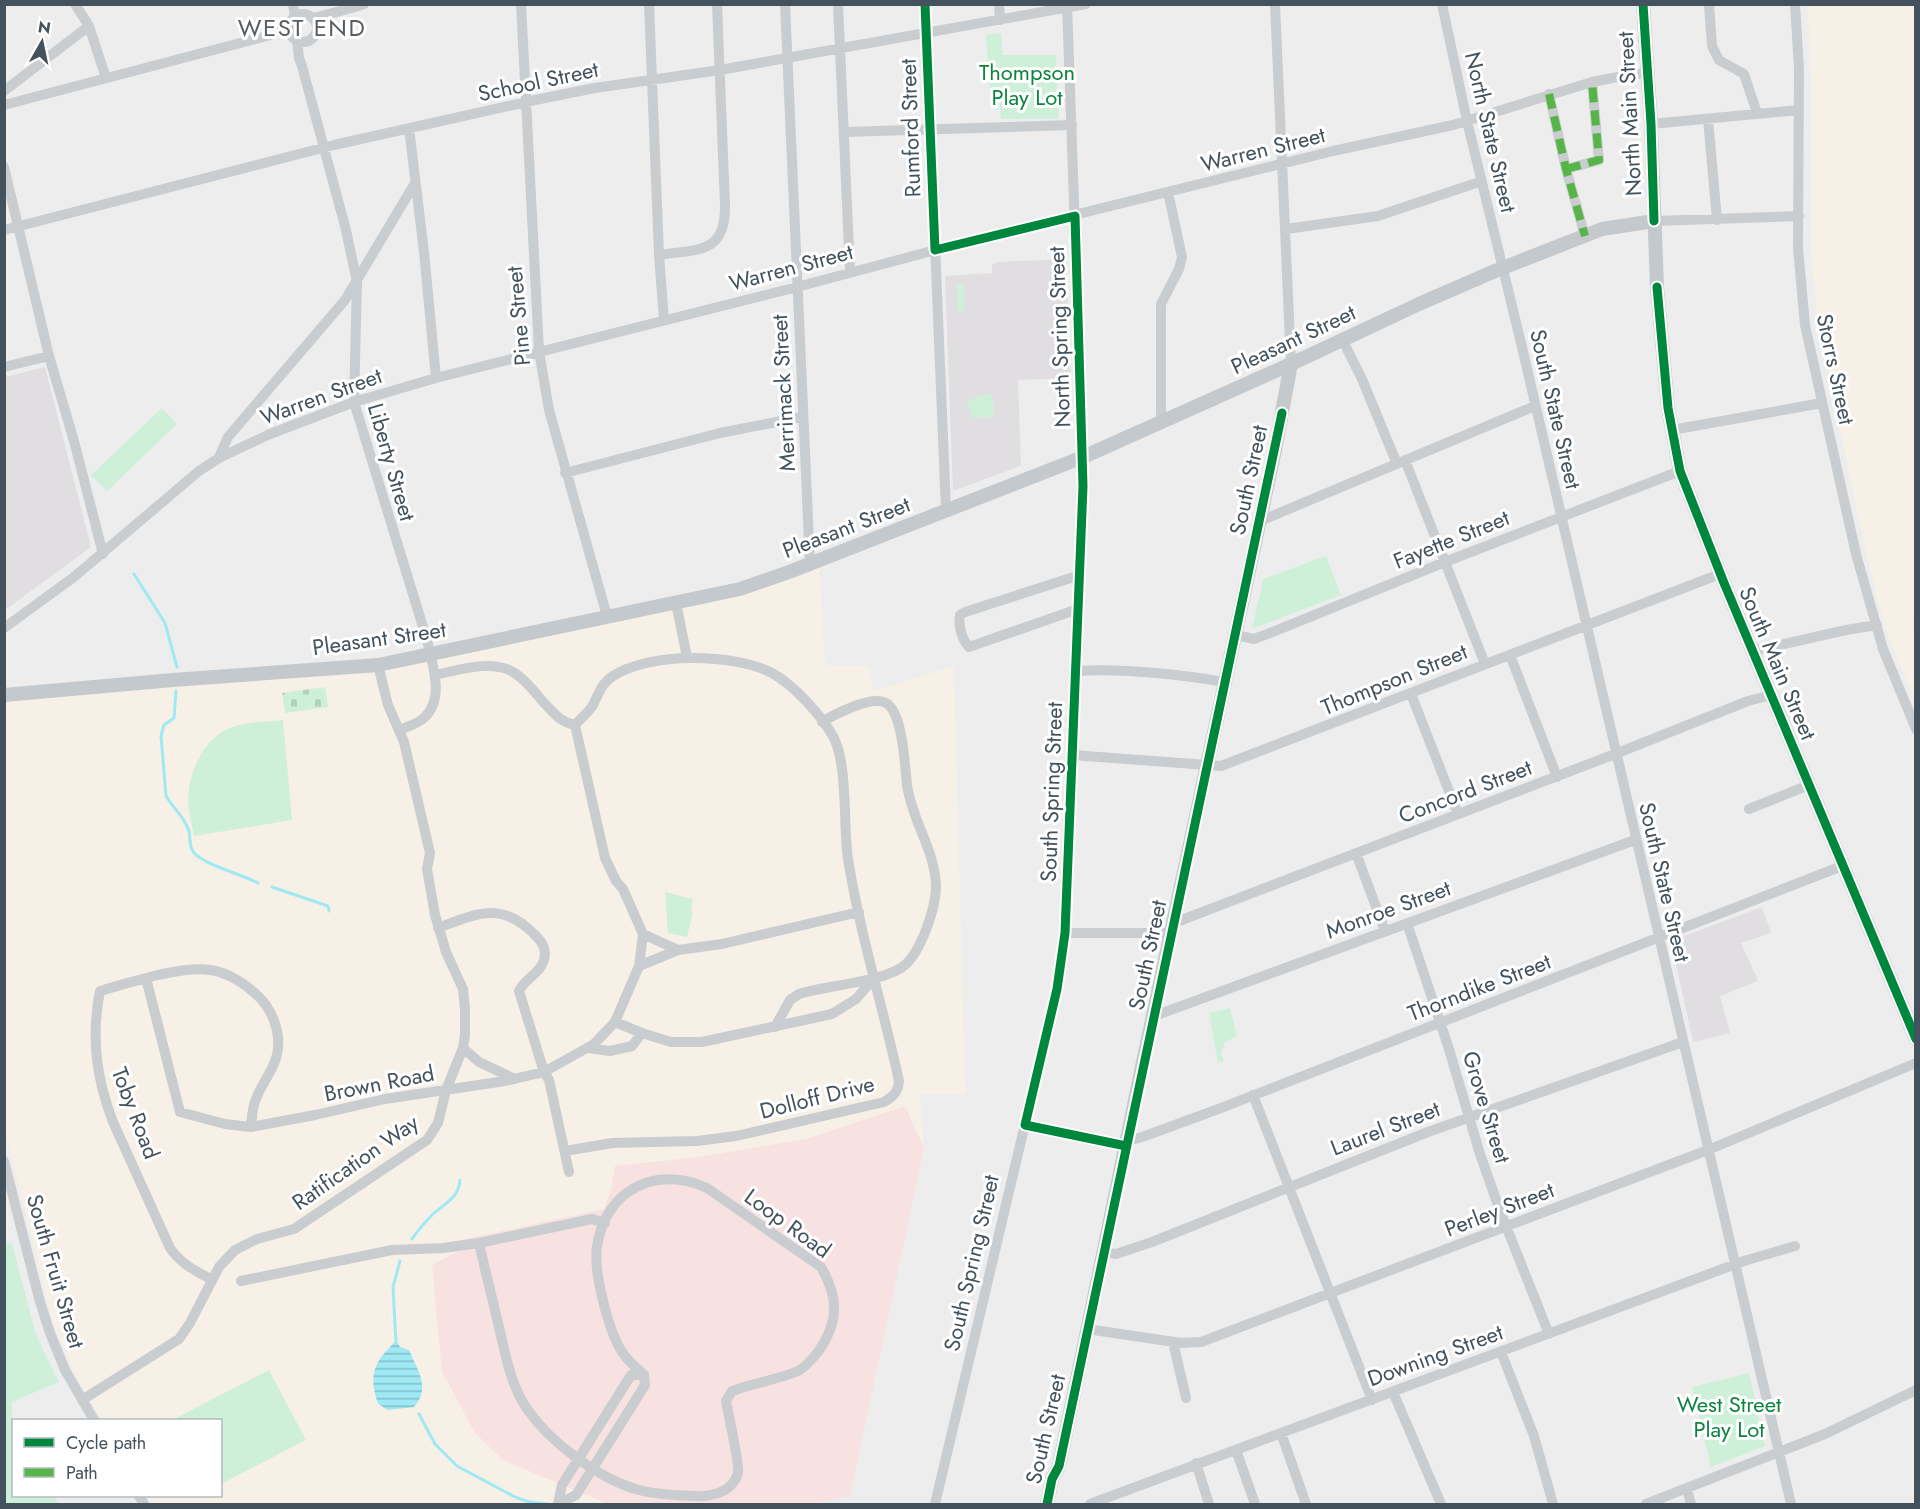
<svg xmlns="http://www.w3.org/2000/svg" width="1920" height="1509" font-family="Jost,sans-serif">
	<defs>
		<pattern id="cemetery-stones" width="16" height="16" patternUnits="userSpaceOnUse" patternTransform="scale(1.5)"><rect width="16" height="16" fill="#cef0d8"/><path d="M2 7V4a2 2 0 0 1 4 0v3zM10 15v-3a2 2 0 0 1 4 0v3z" fill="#b2d0bc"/></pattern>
		<pattern id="water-rules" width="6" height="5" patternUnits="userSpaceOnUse" patternTransform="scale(1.5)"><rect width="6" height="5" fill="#9ee9f3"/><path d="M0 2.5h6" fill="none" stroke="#82bfc8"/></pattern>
	</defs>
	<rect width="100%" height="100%" fill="#eeeded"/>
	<!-- commercial -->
	<path fill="#f7f0e6" d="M1808 5H1915L1916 618 1910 624 1915 630V700L1889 639 1879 606 1858 516 1817 315 1811 253V86Z
		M819 569 825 665 867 666 874 691 954 666 965 1094H920L924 1148 850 1496 814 1504H153L147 1496H220V1420H102L75 1374 53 1325 5 1130 4 700 398 667 583 627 701 605 781 583Z"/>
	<!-- education -->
	<path fill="#e0dee0" d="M1066 259 1071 378 1018 380 1021 466 953 491 945 276 992 273V265L997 262Z
		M45 367 91 547 5 610V377Z
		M1762 907 1771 933 1741 943 1758 981 1720 996 1730 1033 1693 1042 1671 941Z"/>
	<!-- medical -->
	<path fill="#f7e1e1" d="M905 1106 924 1148 850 1496 814 1504H608L503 1460 475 1433 442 1372 432 1265 457 1252 456 1241 604 1209 611 1189 615 1166 691 1158 806 1139Z"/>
	<!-- cemetery -->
	<path fill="url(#cemetery-stones)" d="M325 687 328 707 285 713 282 693Z"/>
	<!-- green -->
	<path fill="#cef0d8" d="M1001 33 1003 55H1056L1059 119H1001L999 93 990 92 986 35Z
		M957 285H964V311H957Z
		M983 395H992L994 417 973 418 967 404 970 400Z
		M162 408 177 424 107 491 91 475Z
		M1326 556 1341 595 1252 629 1263 579Z
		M283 720 292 820 194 836C192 825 189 814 188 803 188 775 201 741 228 729 244 721 266 722 283 720Z
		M665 892 693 899 691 911 693 912 687 937 668 933Z
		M1230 1008 1237 1036 1225 1042 1221 1053 1224 1061 1218 1063 1209 1013Z
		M12 1243 36 1335 59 1382 12 1402 14 1496H55L59 1504H5L4 1244Z
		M269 1370 306 1440 221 1484 220 1420H172Z
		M1749 1373 1765 1446 1711 1467 1692 1387Z"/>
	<!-- water -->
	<path fill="url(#water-rules)" d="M396 1341 400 1347 409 1350C418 1371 431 1388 414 1407L388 1410 378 1404C368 1374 374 1362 396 1341Z"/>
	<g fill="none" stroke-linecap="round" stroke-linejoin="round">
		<!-- stream -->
		<path stroke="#9ee9f3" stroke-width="3" d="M134 574 165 623 177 667
			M176 691 174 718 164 725 161 736 166 796C173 808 184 816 189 831 191 839 188 845 194 853 205 865 241 874 258 883
			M272 887 328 906 329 911
			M412 1239C418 1230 426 1221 434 1213 446 1203 459 1197 460 1180
			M396 1343 393 1287 400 1261
			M419 1414 435 1444 457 1466 515 1497 529 1502 547 1504"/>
		<!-- minor -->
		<path stroke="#c9cdcf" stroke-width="10" d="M75 4 89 26 106 78
			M293 4 295 17
			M521 4 539 351 549 410 607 616
			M649 4 659 255 664 320
			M785 4 810 564
			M838 4 850 272
			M925 4 946 510
			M999 4 1000 20
			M1275 4 1291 364
			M1442 4 1467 121 1522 347 1791 1504
			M1709 4 1712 46 1719 60 1744 74 1757 113
			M1795 4 1799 69 1798 248 1805 325 1856 554 1883 649 1916 729
			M289 28a14 14 0 1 1 28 0a14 14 0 1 1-28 0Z
			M314 18C331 13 347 10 364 4
			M297 40 299 58 302 66 346 230 357 282 354 402 427 640C432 664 445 697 425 717 418 724 408 726 400 730
			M4 91 89 26
			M1549 94 1566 169 1585 236
			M4 105 267 36 289 27
			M1708 119 1717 220
			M1651 124 1799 110
			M409 128 424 252 436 378
			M844 132 1072 125
			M4 167 49 356 74 441 103 554
			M1566 169 1599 160 1592 82
			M1654 221 1799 216
			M1286 229 1378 216 1482 181
			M4 230 334 145 535 100 595 88 720 70 1086 4
			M659 255C698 249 726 254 725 205L717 4
			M1343 341 1362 379 1397 464
			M4 367 49 356
			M1161 421V304L1179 269 1182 257 1168 192
			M1672 430 1822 403
			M219 457 228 437 345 300 415 183
			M1405 460 1485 664
			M565 473 720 433 802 417
			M1260 521 1535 406
			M676 603 687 657
			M1078 609 969 647C962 640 958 625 960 615L965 612 1080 575
			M4 628 74 577 199 471 219 458 270 434 354 402 436 378 797 287 969 241 1333 151 1453 125 1592 82 1633 74H1646
			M1236 635 1254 639 1280 629 1445 562 1680 471
			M1753 651 1846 630 1877 625
			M1510 655 1557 777
			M1076 671C1126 668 1176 674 1225 682
			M435 675C458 670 495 658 516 674 527 681 536 694 545 704 556 715 559 721 575 725
			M1411 694 1458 814
			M575 725 605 858 616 881 623 889 643 934 678 950
			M1072 755 1221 766 1720 574
			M1749 809 1809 785
			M1356 853 1385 931
			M1174 923 1615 754 1748 701 1771 695
			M1407 923 1448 1046 1480 1154 1500 1211 1549 1334
			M438 928C478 913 502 901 535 935 542 942 547 949 544 960 540 974 525 978 519 991L544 1072 549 1080 569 1172
			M1065 933H1172
			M639 966 678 950 722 944 859 912
			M146 978 180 1112 225 1124 251 1127 315 1115 385 1099 505 1081 544 1072 594 1044 615 1022 639 966 643 934
			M1154 1016 1635 840
			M615 1022 642 1033 671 1042H702L832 1014 856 999 874 978
			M775 1027 790 1000 799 994C826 985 886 982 905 965 921 951 936 908 936 886 935 850 912 821 907 785 905 768 903 712 886 703 872 695 835 714 822 722
			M463 1048 479 1062 515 1079
			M588 1048 610 1051 632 1046 642 1033
			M1253 1095 1372 1400
			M1025 1125 1126 1146
			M1128 1138 1135 1139 1145 1136 1221 1108 1842 866
			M565 1151 612 1143 697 1141 736 1136 884 1102C894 1096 898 1092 899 1081 883 1007 860 934 848 859 843 826 848 767 834 738 822 716 794 685 772 673 733 653 650 652 613 676 602 683 599 693 593 705 589 712 580 719 575 725
			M4 1161 40 1302 50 1333 65 1370 94 1420
			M479 1243C485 1270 492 1297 498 1323 505 1352 510 1384 527 1409 551 1443 599 1479 639 1490 657 1495 675 1495 693 1496 711 1497 732 1493 738 1473 740 1465 728 1413 726 1401L732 1391C753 1383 777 1380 798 1371 805 1368 813 1358 818 1352 839 1322 839 1298 821 1267L707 1188C656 1165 606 1189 597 1246 593 1271 609 1336 625 1356 630 1363 638 1369 644 1375
			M1103 1252 1116 1254 1152 1242 1428 1132 1683 1042
			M212 1280C196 1271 181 1264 170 1248L113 1122C96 1078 91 1037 100 991 119 985 139 980 158 975 200 966 223 964 257 995 271 1008 280 1029 278 1049 276 1068 262 1082 256 1099 252 1108 252 1117 251 1127
			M241 1281 392 1250 443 1248 479 1243 592 1219 605 1223
			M1087 1329 1181 1343 1201 1342 1708 1150 1916 1063
			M1173 1342 1186 1398
			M1501 1352 1534 1436 1553 1504
			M631 1375H644L645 1385 576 1495 558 1504 562 1485Z
			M1393 1392 1441 1504
			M82 1400 179 1339 190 1323 219 1267 235 1250 257 1239 294 1229 427 1140 438 1123 446 1090 463 1048 465 1035V1009L463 989 446 952 435 915 427 869 430 853 404 742 388 705 378 665
			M1281 1433 1306 1504
			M1236 1450 1255 1504
			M1196 1463 1209 1504
			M1687 1489 1691 1504
			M139 1496 144 1504
			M935 1504 1057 989 1065 933 1083 457 1067 4
			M1090 1504 1744 1261 1795 1246
			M1646 1504 1825 1434 1916 1390"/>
		<!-- major -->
		<path stroke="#c4c9cd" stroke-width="14" d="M1643 4 1651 124 1657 287 1668 408 1680 471 1724 583 1916 1039
			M4 695 173 680 378 665 740 589 789 572 1083 457 1291 364 1419 304 1495 271 1602 229 1654 221
			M1047 1504 1052 1479 1059 1466 1143 1062 1275 450 1291 364"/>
		<!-- quiet -->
		<path stroke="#57b448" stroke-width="8" stroke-dasharray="15 8" stroke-linecap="butt" d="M1549 94 1566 169 1585 236
			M1566 169 1599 160 1592 82"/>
		<!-- cycleway casing -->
		<g stroke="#fff" stroke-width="13">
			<path id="cycleway" d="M925 4 935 250 1075 216 1083 486 1065 933 1057 989 1025 1125 1126 1146
				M1643 4 1651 124 1654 221
				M1657 287 1668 408 1680 471 1724 583 1916 1039
				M1047 1504 1052 1479 1059 1466 1282 413"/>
		</g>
		<!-- cycleway -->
		<use href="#cycleway" stroke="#00873e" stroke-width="9"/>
	</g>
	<g text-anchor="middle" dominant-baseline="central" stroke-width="6" stroke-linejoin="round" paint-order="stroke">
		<!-- park labels -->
		<g font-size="22" fill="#0c843e" stroke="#fff">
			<text x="1027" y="72">Thompson<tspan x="1027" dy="25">Play Lot</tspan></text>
			<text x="1729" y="1404">West Street<tspan x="1729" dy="25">Play Lot</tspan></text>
		</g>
		<!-- street labels -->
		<g font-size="22" fill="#43525c" stroke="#fff">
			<text transform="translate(538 81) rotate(-12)">School Street</text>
			<text transform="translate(1629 114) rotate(-93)">North Main Street</text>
			<text transform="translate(910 128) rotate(-92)">Rumford Street</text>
			<text transform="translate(1491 132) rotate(77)">North State Street</text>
			<text transform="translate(1263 149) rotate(-14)">Warren Street</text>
			<text transform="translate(791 267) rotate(-15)">Warren Street</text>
			<text transform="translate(518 316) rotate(-95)">Pine Street</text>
			<text transform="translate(1059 337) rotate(-92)">North Spring Street</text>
			<text transform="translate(1293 339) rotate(-25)">Pleasant Street</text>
			<text transform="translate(1836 369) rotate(78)">Storrs Street</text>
			<text transform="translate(783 393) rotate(-93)">Merrimack Street</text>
			<text transform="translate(321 396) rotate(-20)">Warren Street</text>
			<text transform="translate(1556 409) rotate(77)">South State Street</text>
			<text transform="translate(392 462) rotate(74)">Liberty Street</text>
			<text transform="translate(1248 480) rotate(-78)">South Street</text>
			<text transform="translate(846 527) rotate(-21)">Pleasant Street</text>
			<text transform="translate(1451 539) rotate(-22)">Fayette Street</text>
			<text transform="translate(379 638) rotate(-8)">Pleasant Street</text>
			<text transform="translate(1778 663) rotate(67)">South Main Street</text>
			<text transform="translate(1394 679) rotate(-22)">Thompson Street</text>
			<text transform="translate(1465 791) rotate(-21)">Concord Street</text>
			<text transform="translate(1051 792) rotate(-88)">South Spring Street</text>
			<text transform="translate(1665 882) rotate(77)">South State Street</text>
			<text transform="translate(1388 909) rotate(-20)">Monroe Street</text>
			<text transform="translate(1147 955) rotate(-78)">South Street</text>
			<text transform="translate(1479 987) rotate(-21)">Thorndike Street</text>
			<text transform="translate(379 1083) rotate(-11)">Brown Road</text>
			<text transform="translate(817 1097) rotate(-14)">Dolloff Drive</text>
			<text transform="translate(1487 1107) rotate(73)">Grove Street</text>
			<text transform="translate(136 1113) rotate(69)">Toby Road</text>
			<text transform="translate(1385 1128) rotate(-21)">Laurel Street</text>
			<text transform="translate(355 1162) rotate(-35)">Ratification Way</text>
			<text transform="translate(1499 1209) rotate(-21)">Perley Street</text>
			<text transform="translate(788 1223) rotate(36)">Loop Road</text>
			<text transform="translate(971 1263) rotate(-77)">South Spring Street</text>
			<text transform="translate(56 1271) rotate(74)">South Fruit Street</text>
			<text transform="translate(1435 1355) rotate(-20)">Downing Street</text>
			<text transform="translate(1045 1429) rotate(-77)">South Street</text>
		</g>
		<!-- neighbourhood labels -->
		<g font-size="24" letter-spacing="1.5" fill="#585d62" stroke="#fff">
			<text x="302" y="27">WEST END</text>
		</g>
	</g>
	<!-- border -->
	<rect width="1920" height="1509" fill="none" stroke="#43525c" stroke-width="12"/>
	<!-- legend -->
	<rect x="12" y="1419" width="210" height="78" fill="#ffffff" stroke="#b4babe" stroke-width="1.5"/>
	<rect x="24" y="1438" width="30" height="9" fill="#00873e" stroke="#b4babe" stroke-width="1.5"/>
	<text x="66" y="1449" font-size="18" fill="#43525c">Cycle path</text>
	<rect x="24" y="1468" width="30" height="9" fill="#57b448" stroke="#b4babe" stroke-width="1.5"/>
	<text x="66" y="1479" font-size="18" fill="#43525c">Path</text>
	<!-- north arrow -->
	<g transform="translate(42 42) rotate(9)" stroke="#ffffff" stroke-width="4.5" paint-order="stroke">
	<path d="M0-4.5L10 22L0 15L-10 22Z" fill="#43525c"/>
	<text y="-9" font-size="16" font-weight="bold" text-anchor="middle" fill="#43525c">N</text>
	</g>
</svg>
